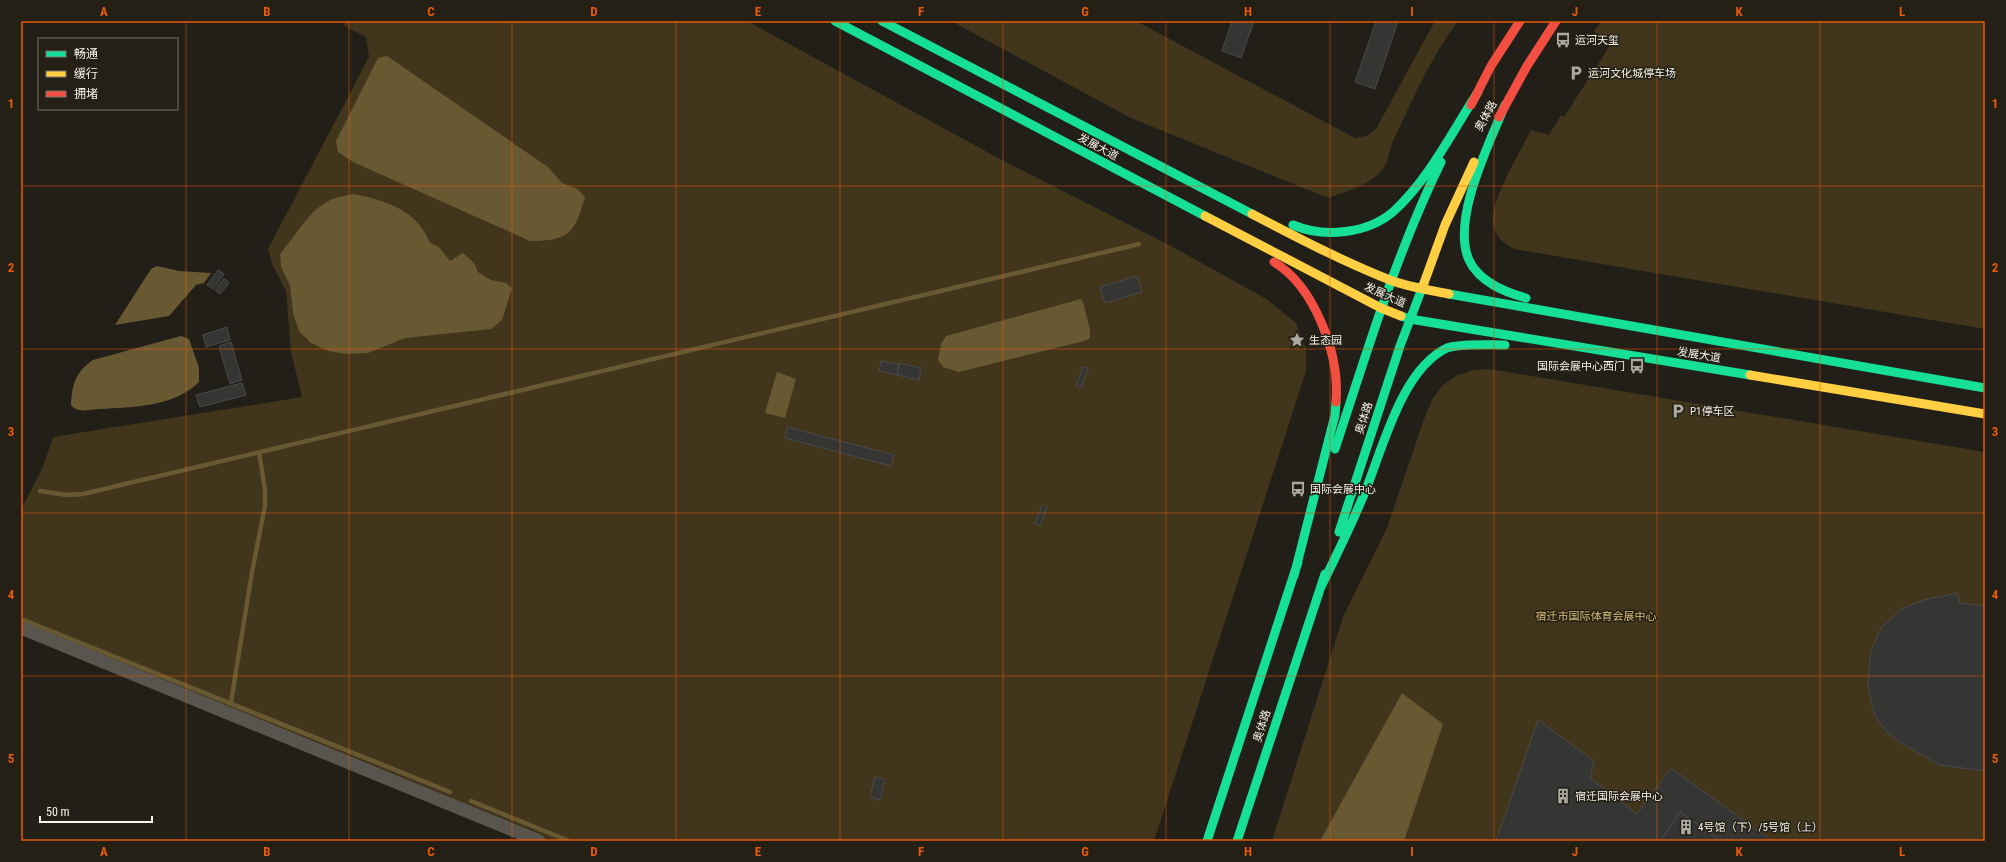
<svg xmlns="http://www.w3.org/2000/svg" width="2006" height="862" font-family="'Roboto Condensed','Noto Sans SC',sans-serif">
	<rect width="100%" height="100%" fill="#221f18"/>
	<!-- green -->
	<path fill="#41361c" d="M347 21H747L1000 159 1169 245 1268 300 1296 323 1306 350V371L1154 841H545L21 627V510L43 467 53 437 302 397 291 352 286 291 273 266 268 249 369 57 366 37 343 25Z
		M951 21H1136L1355 138 1367 136 1376 129 1435 21H1458C1431 57 1413 99 1394 139 1389 148 1389 163 1382 170 1368 186 1347 191 1328 198L1131 118Z
		M1602 21H1985V329L1514 249C1504 244 1495 236 1493 224 1490 200 1520 153 1531 130L1549 135 1561 115 1564 117 1611 44 1594 31Z
		M1489 369 1985 452V841H1272L1343 617 1387 528 1424 419 1433 398 1443 385 1458 375 1473 370Z"/>
	<!-- water -->
	<path fill="#695933" d="M387 56 548 167 562 183 578 189 585 197C575 233 569 241 530 241L353 162 338 152 336 141 378 58Z
		M354 194C387 201 417 210 430 243L439 247 450 261 463 253 474 263 478 272 491 280 506 283 512 288 502 320 491 329 405 338 368 353 345 354 329 351 311 343 299 331 293 313 290 285 281 267 280 254C296 236 311 205 336 198 342 196 348 195 354 194Z
		M157 266 179 271 211 273 204 283 196 285 169 316 115 325 151 269Z
		M1081 299 1083 302 1090 330V338L1084 341 959 372 943 367 938 360 941 344 946 336Z
		M181 336 189 339 199 368V382C174 407 133 407 100 409 90 409 78 414 71 405 72 385 75 372 93 360Z
		M777 372 796 379 785 418 765 413Z
		M1402 693 1443 724 1404 841H1320Z"/>
	<g fill="none" stroke-linecap="round" stroke-linejoin="round">
		<!-- stream -->
		<path stroke="#695933" stroke-width="4.5" d="M40 491 67 495 83 494 1139 244
			M21 619 450 792
			M231 702 252 572 265 506V490L259 452
			M471 801 569 841"/>
	</g>
	<!-- building -->
	<path fill="#353634" stroke="#4a4a4a" d="M1232 21H1254L1241 58 1222 51Z
		M1376 21H1398L1375 89 1355 82Z
		M218 270 224 274 213 289 207 285Z
		M1137 276 1142 292 1105 303 1100 287Z
		M224 278 229 283 220 294 215 290Z
		M227 327 230 340 206 347 203 335Z
		M231 342 242 380 230 384 219 346Z
		M881 361 899 364 897 375 879 371Z
		M899 363 921 368 919 380 897 375Z
		M1083 367 1088 368 1081 388 1076 386Z
		M242 383 246 395 200 407 196 395Z
		M787 427 894 455 891 466 785 438Z
		M1042 505 1047 507 1040 526 1035 524Z
		M1957 593 1960 603 1985 606V771L1940 765 1899 742 1887 732 1876 718 1872 706 1868 684 1871 651 1881 628 1901 609 1924 600Z
		M1538 720 1594 761 1590 778 1637 814 1671 768 1772 841H1496Z
		M875 777 885 779 880 800 870 797Z
		M1680 812 1721 841H1660Z"/>
	<g fill="none" stroke-linecap="round" stroke-linejoin="round">
		<!-- street -->
		<path stroke="#58554e" stroke-width="13" d="M21 628 539 841"/>
		<!-- fast -->
		<path stroke="#16e098" stroke-width="9" d="M835 21 1205 216
			M882 21 1252 214
			M1505 105C1489 144 1451 220 1469 260 1479 282 1505 292 1526 298
			M1293 225C1324 238 1368 234 1394 211 1429 179 1452 132 1478 92
			M1449 294 1985 388
			M1401 316 1410 319 1750 375
			M1335 449C1367 352 1396 254 1441 162
			M1339 532 1400 346 1424 283
			M1294 576 1335 415 1336 402
			M1321 587C1335 558 1350 528 1362 499 1382 453 1400 370 1447 348 1460 343 1491 345 1505 345
			M1207 841 1298 562
			M1237 841 1325 574"/>
		<!-- slow -->
		<path stroke="#ffcf43" stroke-width="9" d="M1252 214C1296 237 1344 262 1390 280 1409 287 1429 290 1449 294
			M1205 216 1381 308 1401 316
			M1424 283 1445 225 1474 162
			M1750 375 1985 414"/>
		<!-- jam -->
		<path stroke="#f24e42" stroke-width="9" d="M1471 105 1491 66 1520 21
			M1499 117 1527 66 1556 21
			M1274 262C1315 287 1340 355 1336 402"/>
	</g>
	<!-- grid -->
	<path fill="none" stroke="#e8590c" stroke-width="1" stroke-opacity="0.55" d="M186 21V841M349 21V841M512 21V841M676 21V841M840 21V841M1003 21V841M1166 21V841M1330 21V841M1494 21V841M1657 21V841M1820 21V841M21 186H1985M21 349H1985M21 513H1985M21 676H1985"/>
	<!-- icons -->
	<defs>
		<g id="bus-bare" transform="scale(1.2)"><path d="M-5-6H5V4H4V6H2V4H-2V6H-4V4H-5ZM-3.5-4V0h7V-4ZM-3.5 1.2v1.5H-2V1.2ZM2 1.2v1.5H3.5V1.2Z" fill="#aca9a1" stroke="#252015" stroke-width="2.5" paint-order="stroke"/></g>
		<g id="parking-bare" transform="scale(1.2)"><path d="M-3.5-5.5H1a3.5 3.5 0 0 1 0 7H-1V5.5H-3.5ZM-1-3.4V-.6H.8a1.4 1.4 0 0 0 0-2.8Z" fill="#aca9a1" stroke="#252015" stroke-width="2.5" paint-order="stroke"/></g>
		<g id="sight-bare" transform="scale(1.2)"><path d="M0-6L1.8-2.2L6-1.7L2.9 1.2L3.7 5.4L0 3.3L-3.7 5.4L-2.9 1.2L-6-1.7L-1.8-2.2Z" fill="#aca9a1" stroke="#252015" stroke-width="2.5" paint-order="stroke"/></g>
		<g id="building-bare" transform="scale(1.2)"><path d="M-4-6H4V6H1V3H-1V6H-4ZM-2.5-4.3h1.7v1.8h-1.7ZM.8-4.3h1.7v1.8H.8ZM-2.5-1h1.7V.8h-1.7ZM.8-1h1.7V.8H.8Z" fill="#aca9a1" stroke="#252015" stroke-width="2.5" paint-order="stroke"/></g>
	</defs>
	<g fill-rule="evenodd">
		<use href="#bus-bare" x="1563" y="40"/>
		<use href="#parking-bare" x="1576" y="73"/>
		<use href="#sight-bare" x="1297" y="340"/>
		<use href="#bus-bare" x="1637" y="366"/>
		<use href="#parking-bare" x="1678" y="411"/>
		<use href="#bus-bare" x="1298" y="489"/>
		<use href="#building-bare" x="1563" y="796"/>
		<use href="#building-bare" x="1686" y="827"/>
	</g>
	<g text-anchor="middle" dominant-baseline="central" stroke-width="3" stroke-linejoin="round" paint-order="stroke">
		<!-- poi labels -->
		<g font-size="11" fill="#f6f3eb" stroke="#252015" text-anchor="start">
			<text x="1575" y="40">运河天玺</text>
			<text x="1588" y="73">运河文化城停车场</text>
			<text x="1309" y="340">生态园</text>
			<text x="1625" y="366" text-anchor="end">国际会展中心西门</text>
			<text x="1690" y="411">P1停车区</text>
			<text x="1310" y="489">国际会展中心</text>
			<text x="1575" y="796">宿迁国际会展中心</text>
			<text x="1698" y="827">4号馆（下）/5号馆（上）</text>
		</g>
		<!-- street labels -->
		<g font-size="11" fill="#f6f3eb" stroke="#252015">
			<text transform="translate(1486 116) rotate(-61)">奥体路</text>
			<text transform="translate(1098 147) rotate(28)">发展大道</text>
			<text transform="translate(1385 295) rotate(24)">发展大道</text>
			<text transform="translate(1699 355) rotate(9)">发展大道</text>
			<text transform="translate(1364 418) rotate(-72)">奥体路</text>
			<text transform="translate(1262 726) rotate(-72)">奥体路</text>
		</g>
		<!-- park labels -->
		<g font-size="11" fill="#d7ba77" stroke="#252015">
			<text x="1596" y="616">宿迁市国际体育会展中心</text>
		</g>
	</g>
	<!-- border -->
	<rect width="2006" height="862" fill="none" stroke="#252015" stroke-width="44"/>
	<!-- legend -->
	<rect x="38" y="38" width="140" height="72" fill="#252015" stroke="#79746b"/>
	<rect x="46" y="51" width="20" height="6" fill="#16e098" stroke="#79746b"/>
	<text x="74" y="58" font-size="12" fill="#f6f3eb">畅通</text>
	<rect x="46" y="71" width="20" height="6" fill="#ffcf43" stroke="#79746b"/>
	<text x="74" y="78" font-size="12" fill="#f6f3eb">缓行</text>
	<rect x="46" y="91" width="20" height="6" fill="#f24e42" stroke="#79746b"/>
	<text x="74" y="98" font-size="12" fill="#f6f3eb">拥堵</text>
	<!-- scale -->
	<path d="M40 816v6h112v-6" fill="none" stroke="#f6f3eb" stroke-width="2"/>
	<text x="46" y="816" font-size="12" fill="#f6f3eb" stroke="#252015" stroke-width="3" paint-order="stroke">50 m</text>
	<rect x="22" y="22" width="1962" height="818" fill="none" stroke="#e8590c" stroke-width="1.5"/>
	<g font-size="13" text-anchor="middle" font-weight="bold" fill="#e8590c">
		<text x="104" y="16">A</text>
		<text x="267" y="16">B</text>
		<text x="431" y="16">C</text>
		<text x="594" y="16">D</text>
		<text x="758" y="16">E</text>
		<text x="921" y="16">F</text>
		<text x="1085" y="16">G</text>
		<text x="1248" y="16">H</text>
		<text x="1412" y="16">I</text>
		<text x="1575" y="16">J</text>
		<text x="1739" y="16">K</text>
		<text x="1902" y="16">L</text>
		<text x="11" y="108">1</text>
		<text x="1995" y="108">1</text>
		<text x="11" y="272">2</text>
		<text x="1995" y="272">2</text>
		<text x="11" y="436">3</text>
		<text x="1995" y="436">3</text>
		<text x="11" y="599">4</text>
		<text x="1995" y="599">4</text>
		<text x="11" y="763">5</text>
		<text x="1995" y="763">5</text>
		<text x="104" y="856">A</text>
		<text x="267" y="856">B</text>
		<text x="431" y="856">C</text>
		<text x="594" y="856">D</text>
		<text x="758" y="856">E</text>
		<text x="921" y="856">F</text>
		<text x="1085" y="856">G</text>
		<text x="1248" y="856">H</text>
		<text x="1412" y="856">I</text>
		<text x="1575" y="856">J</text>
		<text x="1739" y="856">K</text>
		<text x="1902" y="856">L</text>
	</g>
</svg>
